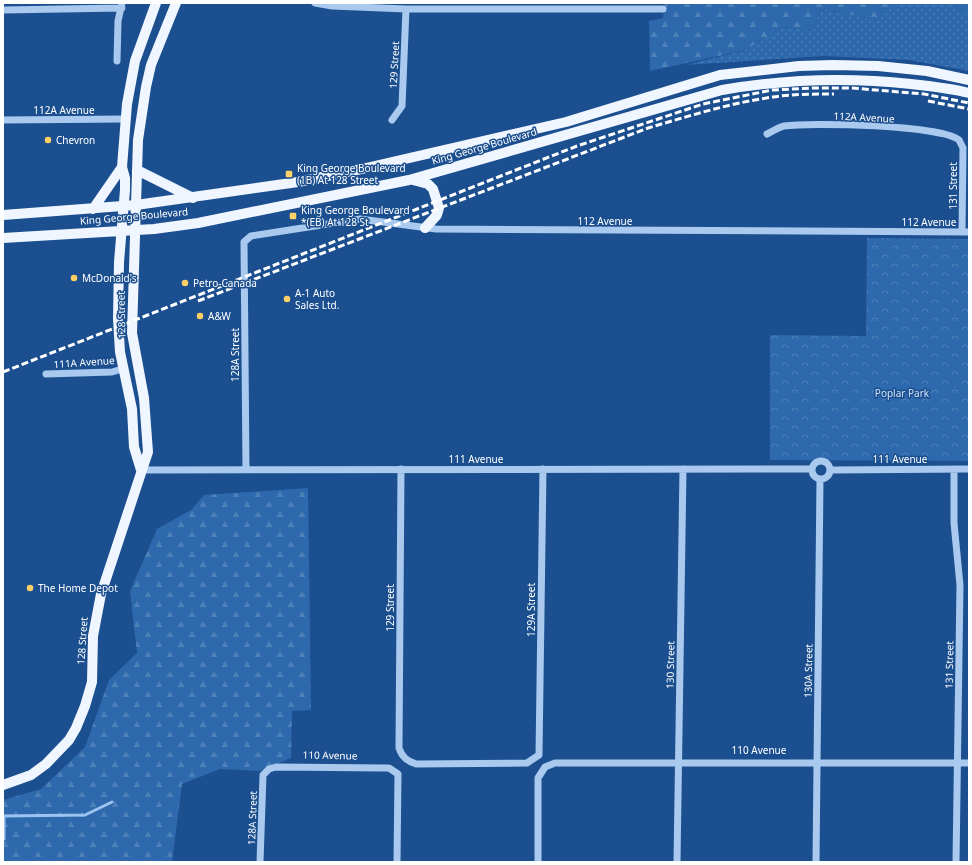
<svg xmlns="http://www.w3.org/2000/svg" width="972" height="865" font-family="'Noto Sans',sans-serif">
	<defs>
		<pattern id="grass-dots" width="8" height="8" patternUnits="userSpaceOnUse"><rect width="8" height="8" fill="#2e69ad"/><path d="M2 2h.1M6 6h.1" fill="none" stroke="#4d80b9" stroke-width="1.8" stroke-linecap="round"/></pattern>
		<pattern id="forest-firs" width="22" height="20" patternUnits="userSpaceOnUse"><rect width="22" height="20" fill="#2e69ad"/><path d="M5 1l3.5 6h-7zM16 11l3.5 6h-7z" fill="#4d80b9"/></pattern>
		<pattern id="park-crowns" width="20" height="18" patternUnits="userSpaceOnUse"><rect width="20" height="18" fill="#2e69ad"/><path d="M2 6a3 3 0 1 1 6 0M12 15a3 3 0 1 1 6 0" fill="none" stroke="#4d80b9"/></pattern>
	</defs>
	<rect width="100%" height="100%" fill="#1b4f8f"/>
	<!-- grass -->
	<path fill="url(#grass-dots)" d="M897 3H942L953 5 969 15V71L909 60 824 56 685 65 746 50 782 27 813 30 821 9 878 20Z"/>
	<!-- forest -->
	<path fill="url(#forest-firs)" d="M665 3H897L878 20 821 9 813 30 782 27 746 50 650 71 649 21 663 18Z
		M942 3H969V15L953 5Z
		M308 488 311 710 292 711 291 758 260 771 220 769 182 784 172 862H3V800L41 789 85 747 109 680 137 653 130 591 157 529 191 510 204 495Z"/>
	<!-- park -->
	<path fill="url(#park-crowns)" d="M867 238 969 239V461L770 460V335L866 336Z"/>
	<g fill="none" stroke-linecap="round" stroke-linejoin="round">
		<!-- stream -->
		<path stroke="#9cc4f0" stroke-width="3" d="M3 816 85 815 112 802
			M4 839V816"/>
		<!-- minor -->
		<path stroke="#a9c9ee" stroke-width="7" d="M315 3 332 6 406 9H663
			M3 10 122 8
			M117 61 118 21 122 3
			M3 120 125 119
			M392 120 402 106 406 9
			M767 134C773 131 779 127 784 126 809 122 943 125 959 140 960 142 962 146 963 148L962 232
			M46 374 112 372 122 369
			M812 470a9 9 0 1 1 18 0a9 9 0 1 1-18 0Z
			M246 469 244 242 251 236 360 219 436 229 969 232
			M401 469 399 748C402 757 407 761 416 764L527 763 539 755 543 469
			M954 469V523L960 585 956 862
			M141 470 812 469
			M830 470 969 469
			M260 862 263 775 269 769 276 767 385 768H389L398 774 397 862
			M538 862V778L545 767 555 763H969
			M677 862 683 469
			M816 862 820 479"/>
		<!-- major -->
		<path stroke="#f0f6ff" stroke-width="10" d="M137 170 193 198
			M413 180 428 184 433 189 439 208 437 215 425 228
			M93 209 122 167
			M3 215 136 205 298 182 366 168 566 122 720 75 799 66 833 65 878 66 927 71 969 80
			M3 238 154 229 198 223 409 180 722 90C785 79 847 77 911 84 930 86 950 88 969 93
			M141 470 134 447 132 409 120 352 118 319 119 262 125 190V178L122 167 127 104 135 61 156 3
			M3 785 31 775 46 764 69 740 76 728 85 706 92 682 93 636 101 594 148 452 144 398 132 333 138 140 146 87 151 65 176 3"/>
		<!-- rail -->
		<path stroke="#fff" stroke-width="3" stroke-dasharray="7 3" stroke-linecap="butt" d="M928 101 969 109
			M198 301 648 128C689 116 730 103 773 97 793 94 814 94 834 94
			M3 372 577 146 703 104 772 90 814 88H852L924 94 969 103"/>
	</g>
	<!-- markers -->
	<g fill="#ffd166" stroke="#1b4f8f" stroke-width="1.5">
		<circle cx="48" cy="140" r="4"/>
		<rect x="285" y="170" width="8" height="8" rx="2"/>
		<rect x="289" y="212" width="8" height="8" rx="2"/>
		<circle cx="74" cy="278" r="4"/>
		<circle cx="185" cy="283" r="4"/>
		<circle cx="287" cy="299" r="4"/>
		<circle cx="200" cy="316" r="4"/>
		<circle cx="30" cy="588" r="4"/>
	</g>
	<g text-anchor="middle" dominant-baseline="central" stroke-width="3" stroke-linejoin="round" paint-order="stroke">
		<!-- street labels -->
		<g font-size="10" fill="#fff" stroke="#1b4f8f">
			<text transform="translate(394 65) rotate(-87)">129 Street</text>
			<text x="64" y="110">112A Avenue</text>
			<text transform="translate(864 117) rotate(3)">112A Avenue</text>
			<text transform="translate(484 146) rotate(-16)">King George Boulevard</text>
			<text transform="translate(953 186) rotate(-90)">131 Street</text>
			<text transform="translate(134 216) rotate(-5)">King George Boulevard</text>
			<text x="605" y="221">112 Avenue</text>
			<text x="929" y="222">112 Avenue</text>
			<text transform="translate(121 315) rotate(-91)">128 Street</text>
			<text transform="translate(235 355) rotate(-90)">128A Street</text>
			<text transform="translate(84 362) rotate(-4)">111A Avenue</text>
			<text x="476" y="459">111 Avenue</text>
			<text x="900" y="459">111 Avenue</text>
			<text transform="translate(390 608) rotate(-90)">129 Street</text>
			<text transform="translate(531 610) rotate(-90)">129A Street</text>
			<text transform="translate(82 641) rotate(-86)">128 Street</text>
			<text transform="translate(670 665) rotate(-89)">130 Street</text>
			<text transform="translate(949 665) rotate(-89)">131 Street</text>
			<text transform="translate(808 671) rotate(-89)">130A Street</text>
			<text x="759" y="750">110 Avenue</text>
			<text transform="translate(330 755) rotate(1)">110 Avenue</text>
			<text transform="translate(252 818) rotate(-88)">128A Street</text>
		</g>
		<!-- poi labels -->
		<g font-size="10" fill="#fff" stroke="#1b4f8f" text-anchor="start">
			<text x="56" y="140">Chevron</text>
			<text x="297" y="168">King George Boulevard<tspan x="297" dy="12">(1B) At 128 Street</tspan></text>
			<text x="301" y="210">King George Boulevard<tspan x="301" dy="12">*(EB) At 128 St</tspan></text>
			<text x="82" y="278">McDonald's</text>
			<text x="193" y="283">Petro-Canada</text>
			<text x="295" y="293">A-1 Auto<tspan x="295" dy="12">Sales Ltd.</tspan></text>
			<text x="208" y="316">A&amp;W</text>
			<text x="38" y="588">The Home Depot</text>
		</g>
		<!-- park labels -->
		<g font-size="10" fill="#cfe3fa" stroke="#1b4f8f">
			<text x="902" y="393">Poplar Park</text>
		</g>
	</g>
	<!-- border -->
	<rect width="972" height="865" fill="none" stroke="#ffffff" stroke-width="8"/>
</svg>
